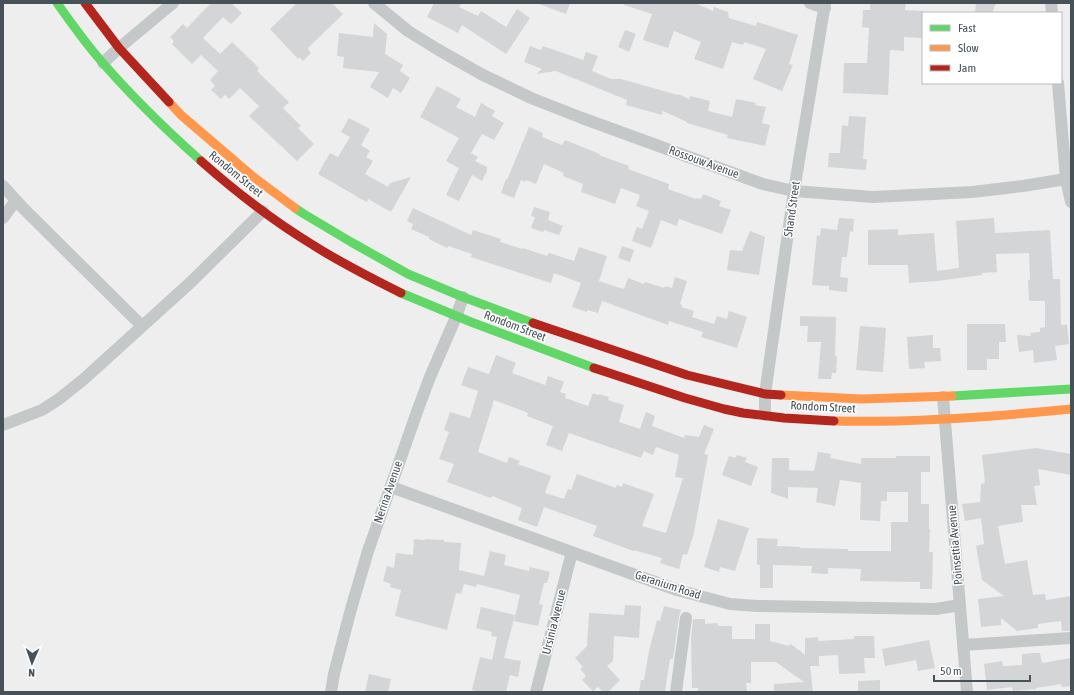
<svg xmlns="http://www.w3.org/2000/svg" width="1074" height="695" font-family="'Asap Condensed',sans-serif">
	<rect width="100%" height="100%" fill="#eee"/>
	<!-- building -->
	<path fill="#d4d5d6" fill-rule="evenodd" d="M211 3H231L242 13 231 24 223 17 203 38 220 54 232 42 259 68 257 71 289 102 283 108 301 126 298 128 314 144 297 161 249 116 259 106 240 88 229 99 225 95 221 99 211 90 215 86 210 80 218 71 201 55 192 64 172 44 174 41 170 37 183 24 187 28Z
		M297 3H332L343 14 308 48V49L311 53 303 61 299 57 298 59 270 29Z
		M434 3H462L459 7 478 16 481 11 506 27 517 9 530 18 506 54 462 25 458 33 427 17Z
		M539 3H570L566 14 539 4Z
		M624 3H695L713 11 714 7 728 12 729 18 756 26 757 22 798 35 789 64 793 65 782 91 753 79 766 49 744 42 743 45 732 42 723 69 694 59 701 42 674 31 668 48 643 40 652 14 624 5Z
		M870 3H906L905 10 923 11V38L904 37V51L890 50 888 95 843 93 844 63H867L869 28 862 27 863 10H870Z
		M976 3H996L992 13H975Z
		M374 23 387 34 385 54 403 65 400 71 410 78 401 93 393 88 388 98 370 87 379 72 343 68 344 57 337 56 339 33 373 37Z
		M625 30 636 34 629 52 618 47Z
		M530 46 541 50 543 46 583 60 586 52 598 56 592 71 611 79H621L678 95V94L689 99 690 96 710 101 708 111 732 117 736 99 756 103 755 105 766 107 762 123 770 125 765 146 727 138 728 135 687 123V122L663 111 662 115 626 105 627 100 556 71 536 74 542 69 524 62Z
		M437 86 461 99 456 107 475 117 481 103 495 111 492 116 504 123 494 140 482 134 471 153 478 157 475 161 487 167V171L482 181 472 175 459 201 446 195 459 168 446 161 459 138 420 117Z
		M849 116 866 117 863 159H867L866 170 828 167 829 153H840L842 125 848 126Z
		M349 118 370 129 361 145 370 151 366 157 373 161 365 174 388 187 390 183 411 177 391 212 368 199 367 202 357 197H358L318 174 330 153 338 157 350 137 341 132Z
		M529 127 543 133 542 137 562 145 565 140 600 154 599 155 629 166 628 169 669 184 668 189 696 199V198L701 199 703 194 721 201 719 206 731 210 722 234 679 219 677 226 661 220 651 248 632 241 637 227 642 229 649 211 636 206 640 195 621 188 615 204 581 192 583 184 563 176 564 173 544 164 536 184 526 180 525 182 521 180 514 198 501 193 506 179 507 180Z
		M534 207 550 212 548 220 563 226 559 235 544 230 543 232 531 228 535 217 531 216Z
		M413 208 471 235 473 230 501 239 500 242 523 249V248L547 256 549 253 574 261 579 247 607 256 599 281 617 287 624 289 628 278 644 284 645 282 664 288 665 286 672 288 675 277 687 281 680 304 682 305 681 307 694 311 692 317 714 324 717 316 727 319 729 311 747 317 737 348 701 337 703 332 669 321 668 325 602 301 598 313 587 310V312L572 307 581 283 554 273 551 283 471 257 472 254 448 246 447 248 429 239V237L411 229 413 224 407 221Z
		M839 218 854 219 853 232 850 231 847 257H842L840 277 848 278 847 292 829 290V286L812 285 817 235 820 236 821 228 837 230Z
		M994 218 995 233 1050 230 1053 279H1060L1061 325H1067L1069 344 1055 346 1057 360 1034 363 1033 350 1019 352 1017 335 1031 336 1030 333 1040 332V328L1045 327V301H1029L1028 280H1030L1029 253 996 254 997 272 982 273V275L937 281 909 283 908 265H868V230L898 229V235L934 233 937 271 959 268 956 221Z
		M750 231 765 237 759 275 727 270 730 250 742 251Z
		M622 246 634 250 630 262 618 258Z
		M800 316 836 317 835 356H837L836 373H832L831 379H818L821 342H807L808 326H800Z
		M967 324H1005L1006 342H999V359H987V370H967Z
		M860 326 886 328 883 372 856 370Z
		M933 335V348H940L941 361 924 362 925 368 909 369 907 337Z
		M496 355 516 363 512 373 545 385 548 376 564 382 560 392 566 394 565 398 588 406 593 393 598 395 599 394 609 397 608 400 624 405 619 422 640 429 646 412 655 416 652 426 684 438 685 435 699 437 704 425 714 429 704 454 708 455 694 533 687 555 683 554 679 569 660 563 662 558 633 550V551L593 536 597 526 544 507 537 527 518 520 522 508 492 496 491 498 447 482 454 464 439 459 449 432 444 430 450 412 470 418 478 391 461 385 468 367 489 374ZM494 400 528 413 527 416 553 426 546 445 562 451 569 433 641 458 644 451 653 455 656 447 679 455 675 477 683 478 666 533 642 526 654 494 623 483 622 487 617 485 616 488 577 474 571 490 568 489 564 499 545 493 551 476 518 464 520 461 509 457 507 463 478 452Z
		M1036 448 1071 454V475L1038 469 1040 485 1034 486 1037 505H1021L1023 522 998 526 1005 564 1027 560 1033 595 1045 594 1046 600 1071 596V631H1062L1061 621 1038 624V628L1017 631 1001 618V625L981 627 978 599 1004 596 982 580 976 546 984 544 981 518 965 521 962 504 980 502 981 484 985 483 982 455Z
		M818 452 831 454 830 458 861 464V458H896V456H930V472H921V504H929V529H930L929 552H933L932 589H920V582L860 581 861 569 828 568V574L811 573 812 566 773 565V588H760V565H757V538L778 539 777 546 800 547V548L848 549V551H891V522H908V492H887V501H881L880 521 860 520 861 488V483L840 480 835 506 816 502 818 488 788 487V499L771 493 772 458H789V470L814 471Z
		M737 455 747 458 745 462 758 467 751 486 722 475 729 456 736 458Z
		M718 519 749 528 735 571 720 567 719 572 704 567Z
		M414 539 425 540V539L444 540V542L461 543 459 570 484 576 490 551 506 555 504 565 529 571 530 567 550 572 547 583H544L539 604 543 605 538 626 514 621 520 595 477 584 476 587 464 584 461 594 456 593 447 630 395 616 401 590 390 587 391 584 383 581 387 566 394 568 396 553 413 555Z
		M625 605 641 606 639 638 614 636 613 661 607 666 620 680 608 692H603L598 687 593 691 582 680 586 676 580 669 583 667 575 658 587 646 589 613 624 615Z
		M664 606 681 610 679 617 673 659H670L665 692H639L641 680H644L649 651 657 620 660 621Z
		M481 607 515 615 504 658 521 661 518 677 510 675 506 692H479L472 690 480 657 492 660 497 637 491 636 492 632 476 628Z
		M693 619H705V624L718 623V626H732V639H755V624H770V641L789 646 791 644 805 655V638L818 637V641L854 639V636H874L875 658H864L865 673 839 674 838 655 819 656V665L821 666H810L813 692H774V684L804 682 776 662H751V683H746L747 692H698V688H692L691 639Z
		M929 640 935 668 918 671 916 660 885 666 882 649Z
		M1033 653H1040L1042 663 1071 658V686L1062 687 1061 684 1036 688V689L1013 691 1012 687 987 690 984 664 1002 661 1003 666 1022 665V654Z
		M369 674 391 679 388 692H365Z
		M880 680V692H858V681Z"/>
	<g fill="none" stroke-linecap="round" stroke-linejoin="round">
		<!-- street -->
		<path stroke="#c5c8c9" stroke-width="12" d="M374 3 408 31 437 49 481 74 531 98 582 118 763 184 794 191 873 197 972 192 1023 186 1066 179
			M810 3 825 8
			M1051 3 1052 13
			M103 63 119 48 173 3
			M1058 83 1066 179 1071 202
			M3 186 24 209 142 326
			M3 218 16 200
			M943 397 967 692
			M765 415V394L794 191 825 3
			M3 425 42 410 59 399 84 379 191 282 263 211
			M391 487 677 590 730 604 757 606 936 609 960 605
			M963 645 1071 638
			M331 692 334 674 351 609 368 551 418 409 430 377 456 317 463 297
			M536 692 572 552
			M676 692 686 618"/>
		<!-- fast -->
		<path stroke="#63d668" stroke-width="9" d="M57 3C69 20 82 38 96 55 128 93 164 128 201 161
			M295 208 304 214 351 242 408 274 463 297 533 323
			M401 293 471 322 594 368
			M952 396 1071 389"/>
		<!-- slow -->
		<path stroke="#ff974d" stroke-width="9" d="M169 102 181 115 251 175 295 208
			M781 395 862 399 952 396
			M834 421C913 423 992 417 1071 409"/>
		<!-- jam -->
		<path stroke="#b3261e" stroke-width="9" d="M85 3 119 48 169 102
			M201 161C236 192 273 221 313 245 341 263 371 278 401 293
			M533 323 687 375 765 394 781 395
			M594 368 685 398 724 409 743 413 784 418 834 421"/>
	</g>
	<g text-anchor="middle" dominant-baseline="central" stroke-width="3" stroke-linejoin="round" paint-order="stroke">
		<!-- street labels -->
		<g font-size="12" fill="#475158" stroke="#fff">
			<text transform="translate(704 162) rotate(20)">Rossouw Avenue</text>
			<text transform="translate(236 174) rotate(39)">Rondom Street</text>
			<text transform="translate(792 209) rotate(-82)">Shand Street</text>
			<text transform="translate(515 326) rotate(21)">Rondom Street</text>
			<text transform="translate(823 407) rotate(3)">Rondom Street</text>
			<text transform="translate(388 492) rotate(-71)">Nerina Avenue</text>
			<text transform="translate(955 545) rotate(-95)">Poinsettia Avenue</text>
			<text transform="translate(668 585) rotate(18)">Geranium Road</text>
			<text transform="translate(554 622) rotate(-76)">Ursinia Avenue</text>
		</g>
	</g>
	<!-- border -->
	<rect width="1074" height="695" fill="none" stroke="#475158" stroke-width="8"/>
	<!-- legend -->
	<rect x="922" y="12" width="140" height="72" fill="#ffffff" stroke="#b5b9bc"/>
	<rect x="930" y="25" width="20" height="6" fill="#63d668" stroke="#b5b9bc"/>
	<text x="958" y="32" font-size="12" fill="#475158">Fast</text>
	<rect x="930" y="45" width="20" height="6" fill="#ff974d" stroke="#b5b9bc"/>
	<text x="958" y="52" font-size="12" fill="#475158">Slow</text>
	<rect x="930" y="65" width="20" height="6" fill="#b3261e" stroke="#b5b9bc"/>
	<text x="958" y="72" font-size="12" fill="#475158">Jam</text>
	<!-- north arrow -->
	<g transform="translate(32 663) rotate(182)" stroke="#ffffff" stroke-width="3" paint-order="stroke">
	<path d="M0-3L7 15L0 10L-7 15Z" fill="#475158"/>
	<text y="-6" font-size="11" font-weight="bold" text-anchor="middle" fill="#475158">N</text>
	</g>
	<!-- scale -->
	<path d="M934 675v6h96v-6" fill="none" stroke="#475158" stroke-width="2"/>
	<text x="940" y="675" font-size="12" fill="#475158" stroke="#ffffff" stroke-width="3" paint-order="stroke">50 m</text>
</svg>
